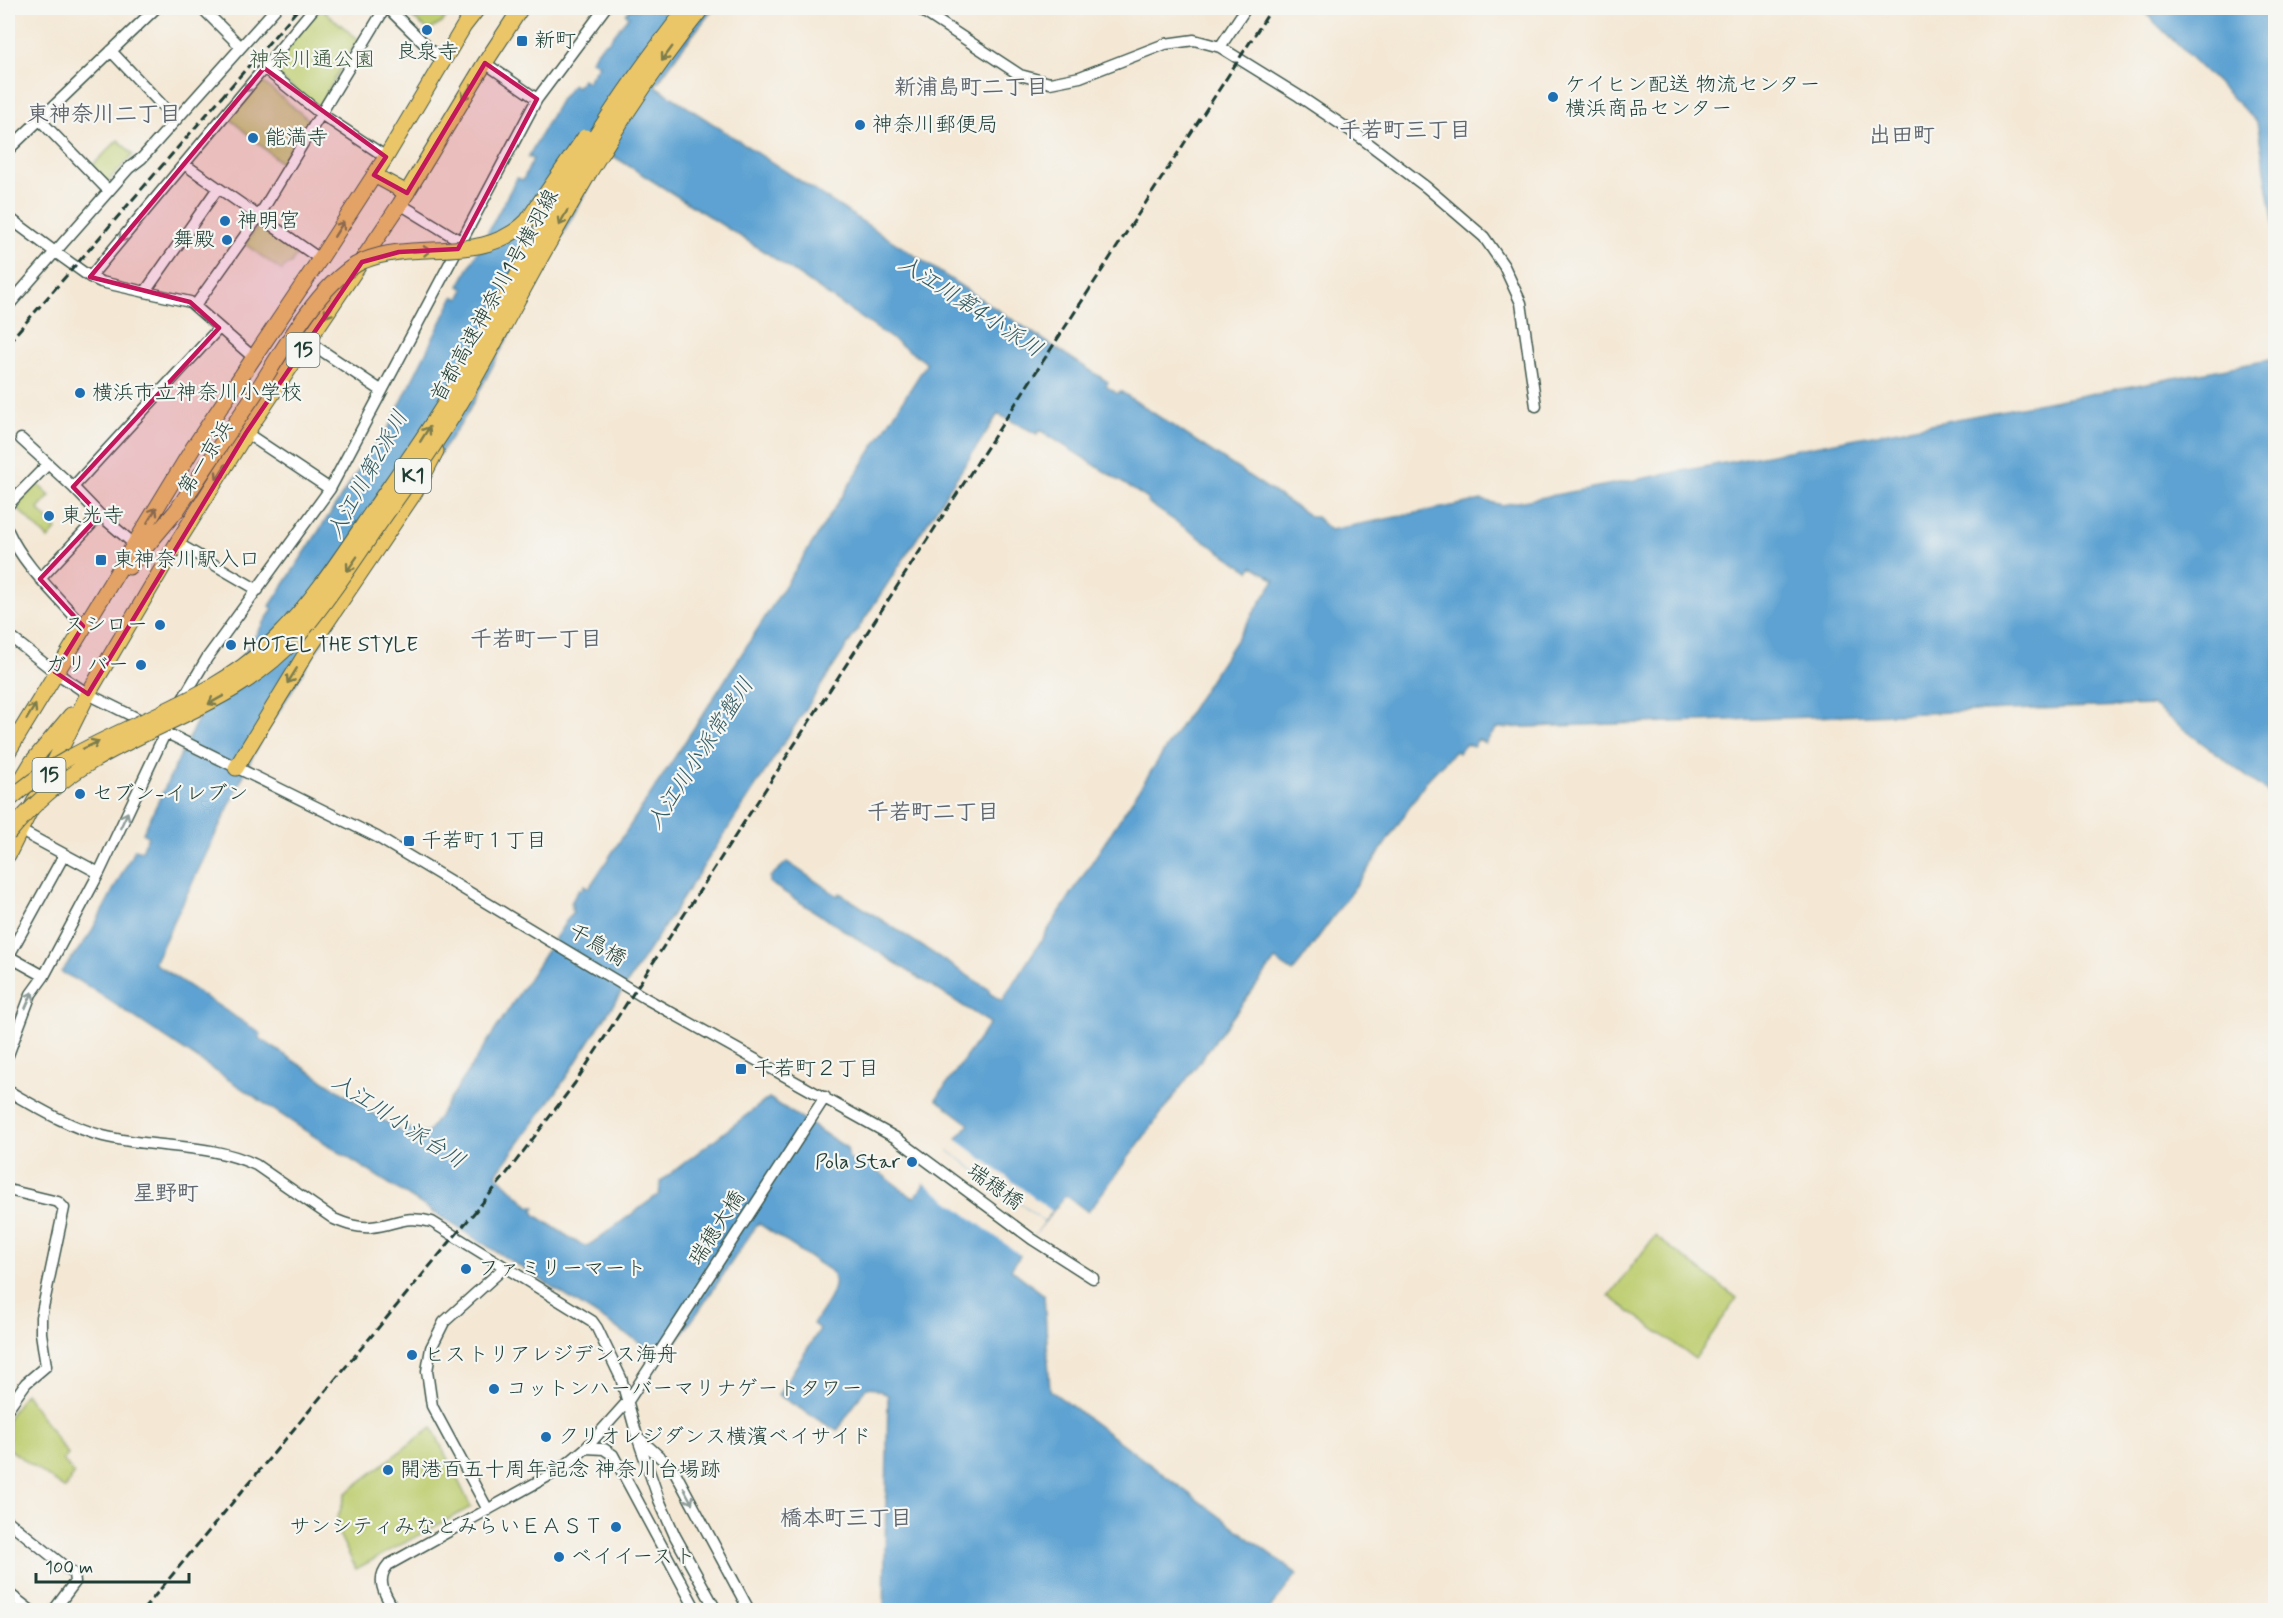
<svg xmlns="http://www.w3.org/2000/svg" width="2283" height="1618" font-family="Mynerve,'Klee One',sans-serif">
	<rect width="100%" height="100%" fill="#f6f6f2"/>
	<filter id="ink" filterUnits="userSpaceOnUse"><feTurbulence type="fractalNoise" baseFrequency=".0167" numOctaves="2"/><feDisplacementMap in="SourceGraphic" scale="12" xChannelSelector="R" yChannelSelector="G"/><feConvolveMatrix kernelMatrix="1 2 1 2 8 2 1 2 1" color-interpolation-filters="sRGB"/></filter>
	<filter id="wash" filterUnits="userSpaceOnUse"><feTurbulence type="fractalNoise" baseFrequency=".008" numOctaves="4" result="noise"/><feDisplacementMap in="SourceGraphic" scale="24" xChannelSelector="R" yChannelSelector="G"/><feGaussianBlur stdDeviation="1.35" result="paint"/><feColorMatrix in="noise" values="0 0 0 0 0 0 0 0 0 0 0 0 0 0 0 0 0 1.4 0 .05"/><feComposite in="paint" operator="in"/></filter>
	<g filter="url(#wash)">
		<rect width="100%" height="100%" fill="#f4e8d5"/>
		<!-- green -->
		<path fill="#bece71" stroke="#6e8652" stroke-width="1.5" d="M317 8H320L358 39 318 108 272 71 271 65Z
			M405 8H440L447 15 442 23 429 30 403 11Z
			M259 79 309 120 281 163 228 117Z
			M118 140 133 155 107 182 91 167Z
			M259 224 299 251 291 264 285 266 282 271 245 244Z
			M34 481 50 496 38 509 57 529 48 539 13 504Z
			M1655 1236 1737 1298 1695 1359 1609 1296Z
			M25 1393 68 1455 63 1460 74 1474 65 1489 8 1448V1418Z
			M432 1427 471 1507 356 1569 335 1526 346 1493Z"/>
		<!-- water -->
		<path fill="#5da2d2" stroke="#3e7083" stroke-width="1.5" fill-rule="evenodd" d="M631 8 637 10 640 8H714L680 51 655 86 1108 382 1106 386 1118 394 1120 391 1311 517H1316L1330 530 1482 500 1502 505 2275 359V798L2152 705 1497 728 1485 743 1478 739 1473 747 1466 744 1458 753 1455 751 1428 779 1373 862 1293 972 1275 960 1088 1212 1067 1196 1064 1197 1019 1254 1020 1256 1011 1269 1044 1295 1050 1390 1297 1574 1269 1610H884L888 1395 871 1387 865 1389 837 1431 778 1395 820 1329 813 1324C822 1309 841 1289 832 1272L758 1223 698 1312 664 1358 306 1131 83 983 61 972 89 936 135 849 142 851 148 836 143 833 197 721 235 667 273 609 270 606 376 443 380 445 454 296 459 299 464 289 459 286 517 178 523 180 533 159 528 157 561 99 573 84 577 87 583 79 587 82 599 65 591 60 603 44 608 42 629 16 626 14ZM607 152 765 252 927 363 711 702 589 888 584 885 582 890 579 889 571 903 573 904 571 909 573 911 428 1133 417 1132 407 1127 403 1133 259 1038 261 1034 154 963 259 743 422 480 467 414ZM998 414 1037 434 1040 430 1148 499 1147 502 1249 571 1253 566 1275 580 1002 1001 989 993 990 990 840 893 838 896 787 862 770 877V883L990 1023 936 1099 968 1123V1126L957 1138 958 1139 915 1197H912L859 1157 855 1163 849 1159 847 1148 769 1098 661 1181 659 1194 592 1243 587 1246 581 1245 535 1215 533 1210 535 1207 529 1206 496 1174 559 1088Z
			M2140 8H2275V231L2257 122Z"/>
		<!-- pier -->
		<path fill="#f4e8d5" d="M956 1139 1052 1211 1044 1221 948 1150Z
			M947 1150 1044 1222 1020 1255 923 1182Z"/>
	</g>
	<g filter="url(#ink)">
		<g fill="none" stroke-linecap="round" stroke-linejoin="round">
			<!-- minor casing -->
			<g stroke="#3f574c" stroke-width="13">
				<path id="minor" d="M202 8 241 47
					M388 8 443 62
					M918 8 1020 75 1050 83 1080 77 1165 44 1194 40 1220 47 1299 96 1360 137 1426 187 1484 237 1504 266 1521 303 1536 406
					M1220 47 1246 8
					M111 51 176 120
					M485 63 537 99
					M264 68 321 114 386 157
					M39 119 108 190
					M8 150 156 8
					M184 164 320 259
					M400 204 462 242
					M8 217 55 252 129 168 142 158 276 8
					M90 277 314 8
					M145 292 218 188
					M8 306 55 252 90 277 101 282 190 302 253 357
					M195 306 259 216 385 8
					M309 342 382 391
					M246 433 330 489
					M21 439 73 487 219 328
					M73 487 100 515 134 544
					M8 505 48 464
					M8 531C25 568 57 595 83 626
					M177 543 258 590
					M40 579 100 515
					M8 635 55 672 88 694 377 837 645 998 896 1138 1032 1239 1093 1278
					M181 702 207 658 330 489 537 99 605 8
					M21 831 99 873
					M8 956 44 976
					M8 957 64 855
					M8 1055 31 994 44 976 99 873 168 727
					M8 1091C38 1108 69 1127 103 1136 154 1149 208 1142 256 1165L334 1219C346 1224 357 1228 371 1227 395 1225 405 1214 432 1222L592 1321 597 1328 621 1378 637 1436 659 1500 675 1536 716 1610
					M8 1190 58 1202 64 1208 41 1317V1333L46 1366 26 1383 8 1408
					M639 1438 674 1470 749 1610
					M586 1448 604 1449 613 1455 696 1610
					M488 1510 432 1406 427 1371 431 1348 444 1322 505 1267
					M8 1521 74 1574 75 1582 54 1610
					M8 1593 30 1610
					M394 1610C385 1595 375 1580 388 1565L561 1469 586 1448 628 1401 825 1097"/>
			</g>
			<!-- highway casing -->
			<g stroke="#3f574c" stroke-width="17">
				<path id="highway" d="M374 175 407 193
					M129 567 177 510
					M8 752 193 448 320 259 386 157 464 26 478 8
					M236 768 308 650 415 492 436 451
					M11 797 32 762 71 715
					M8 855 88 694 177 543 246 433 400 204 485 63 521 8"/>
			</g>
			<!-- minor -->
			<use href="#minor" stroke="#fff" stroke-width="10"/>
			<!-- highway -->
			<use href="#highway" stroke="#ebc669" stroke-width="15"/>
			<!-- rail -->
			<path stroke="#1f3d34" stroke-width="3" stroke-dasharray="9 4.5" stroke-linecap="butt" d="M8 343 299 8
				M143 1610 504 1177 575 1083 1272 8"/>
			<!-- highway-bridge casing -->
			<g stroke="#3f574c" stroke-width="17" stroke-linecap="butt">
				<path id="highway-bridge" d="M177 510C204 470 231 430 258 389 283 350 321 280 363 261 417 238 482 266 527 221L585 137
					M8 801C87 729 202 714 277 637 315 599 344 553 374 509 399 473 424 438 446 402 498 316 542 225 594 139 622 94 654 50 687 8
					M8 834C32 805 59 781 91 762 161 720 242 700 298 636 324 605 347 571 370 537 399 495 430 453 457 409 490 354 519 295 551 239 596 158 644 80 702 8"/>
			</g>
			<!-- highway-bridge -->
			<use href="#highway-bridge" stroke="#ebc669" stroke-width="15"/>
		</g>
		<!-- one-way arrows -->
		<defs><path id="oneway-shaft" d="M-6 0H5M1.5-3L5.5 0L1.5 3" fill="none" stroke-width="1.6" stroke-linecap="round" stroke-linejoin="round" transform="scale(1.5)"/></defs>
		<g stroke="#7b7b4c">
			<use href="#oneway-shaft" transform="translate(667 54) rotate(126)"/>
			<use href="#oneway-shaft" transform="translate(467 92) rotate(121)"/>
			<use href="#oneway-shaft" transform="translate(563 218) rotate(120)"/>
			<use href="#oneway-shaft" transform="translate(339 229) rotate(-58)"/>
			<use href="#oneway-shaft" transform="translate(422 251) rotate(-3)"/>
			<use href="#oneway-shaft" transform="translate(330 310) rotate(124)"/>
			<use href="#oneway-shaft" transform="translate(425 434) rotate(-58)"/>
			<use href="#oneway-shaft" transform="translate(221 472) rotate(122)"/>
			<use href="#oneway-shaft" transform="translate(152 515) rotate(-59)"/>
			<use href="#oneway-shaft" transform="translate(352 564) rotate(125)"/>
			<use href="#oneway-shaft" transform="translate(292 676) rotate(122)"/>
			<use href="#oneway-shaft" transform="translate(216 700) rotate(151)"/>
			<use href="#oneway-shaft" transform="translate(31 712) rotate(-59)"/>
			<use href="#oneway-shaft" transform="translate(91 745) rotate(-26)"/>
		</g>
		<g stroke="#8f9e9a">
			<use href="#oneway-shaft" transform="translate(250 85) rotate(130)"/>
			<use href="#oneway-shaft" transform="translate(125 235) rotate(130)"/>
			<use href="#oneway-shaft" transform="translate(124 820) rotate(-65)"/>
			<use href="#oneway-shaft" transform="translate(29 1000) rotate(-66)"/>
			<use href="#oneway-shaft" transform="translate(688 1496) rotate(62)"/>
		</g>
	</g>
	<!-- marked area -->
	<path fill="#c2185b" fill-opacity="0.2" stroke="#c2185b" stroke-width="4.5" stroke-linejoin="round" d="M485 63 537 99 458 249 399 252 362 262 246 433 88 694 55 672 83 626 40 579 100 515 73 487 219 328 190 302 90 277 264 68 386 157 374 175 407 193Z"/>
	<!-- markers -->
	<g fill="#1f6fb2" stroke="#f6f6f2" stroke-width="2">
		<circle cx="427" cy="30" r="6"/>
		<rect x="516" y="35" width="12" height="12" rx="3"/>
		<circle cx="1553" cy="97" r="6"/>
		<circle cx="860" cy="125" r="6"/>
		<circle cx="253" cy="138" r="6"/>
		<circle cx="225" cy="221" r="6"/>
		<circle cx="227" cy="240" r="6"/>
		<circle cx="80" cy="393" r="6"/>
		<circle cx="49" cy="516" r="6"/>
		<rect x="95" y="554" width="12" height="12" rx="3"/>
		<circle cx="160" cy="625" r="6"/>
		<circle cx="231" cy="645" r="6"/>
		<circle cx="141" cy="665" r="6"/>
		<circle cx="80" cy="794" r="6"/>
		<rect x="403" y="835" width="12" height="12" rx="3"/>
		<rect x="735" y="1063" width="12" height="12" rx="3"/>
		<circle cx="912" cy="1162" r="6"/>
		<circle cx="466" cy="1269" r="6"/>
		<circle cx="412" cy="1355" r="6"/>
		<circle cx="494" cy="1389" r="6"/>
		<circle cx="546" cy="1437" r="6"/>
		<circle cx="388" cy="1470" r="6"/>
		<circle cx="616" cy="1527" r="6"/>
		<circle cx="559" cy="1557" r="6"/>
	</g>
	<g text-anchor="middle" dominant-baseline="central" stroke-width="4.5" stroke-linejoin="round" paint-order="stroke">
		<!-- shield labels -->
		<g fill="#f6f6f2" stroke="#60746d" stroke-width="1.5">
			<rect x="286.5" y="333" width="33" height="34" rx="4.5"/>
			<rect x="395" y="459" width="36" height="34" rx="4.5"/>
			<rect x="32.5" y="758" width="33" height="34" rx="4.5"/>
		</g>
		<g font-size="20" font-weight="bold" fill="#1f3d34">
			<text x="303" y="350">15</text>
			<text x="413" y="476">K1</text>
			<text x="49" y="775">15</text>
		</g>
		<!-- poi labels -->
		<g font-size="21" fill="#1f3d34" stroke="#f6f6f2" text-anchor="start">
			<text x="534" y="41">新町</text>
			<text x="427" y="52" text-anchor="middle">良泉寺</text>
			<text x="1565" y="85">ケイヒン配送 物流センター<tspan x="1565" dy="24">横浜商品センター</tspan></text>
			<text x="872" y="125">神奈川郵便局</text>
			<text x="265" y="138">能満寺</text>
			<text x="237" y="221">神明宮</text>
			<text x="215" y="240" text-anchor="end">舞殿</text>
			<text x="92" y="393">横浜市立神奈川小学校</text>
			<text x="61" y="516">東光寺</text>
			<text x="113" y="560">東神奈川駅入口</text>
			<text x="148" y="625" text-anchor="end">スシロー</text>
			<text x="243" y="645">HOTEL THE STYLE</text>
			<text x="129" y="665" text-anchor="end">ガリバー</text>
			<text x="92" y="794">セブン-イレブン</text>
			<text x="421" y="841">千若町１丁目</text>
			<text x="753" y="1069">千若町２丁目</text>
			<text x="900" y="1162" text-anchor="end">Pola Star</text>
			<text x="478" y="1269">ファミリーマート</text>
			<text x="424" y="1355">ヒストリアレジデンス海舟</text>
			<text x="506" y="1389">コットンハーバーマリナゲートタワー</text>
			<text x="558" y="1437">クリオレジダンス横濱ベイサイド</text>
			<text x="400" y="1470">開港百五十周年記念 神奈川台場跡</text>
			<text x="604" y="1527" text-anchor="end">サンシティみなとみらいＥＡＳＴ</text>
			<text x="571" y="1557">ベイイースト</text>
		</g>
		<!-- park labels -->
		<g font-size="21" fill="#3f5a40" stroke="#f6f6f2">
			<text x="312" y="60">神奈川通公園</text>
		</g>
		<!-- street labels -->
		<g font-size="21" fill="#1f3d34" stroke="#f6f6f2">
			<text transform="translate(495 296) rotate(-61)">首都高速神奈川1号横羽線</text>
			<text transform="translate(206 458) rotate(-58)">第一京浜</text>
			<text transform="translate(597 945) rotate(31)">千鳥橋</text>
			<text transform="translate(995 1187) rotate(36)">瑞穂橋</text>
			<text transform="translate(717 1228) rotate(-57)">瑞穂大橋</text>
		</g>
		<!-- neighbourhood labels -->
		<g font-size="22" font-weight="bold" fill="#61676e" stroke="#f6f6f2">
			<text x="971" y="88">新浦島町二丁目</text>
			<text x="104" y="115">東神奈川二丁目</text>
			<text x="1405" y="131">千若町三丁目</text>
			<text x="1902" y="136">出田町</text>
			<text x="536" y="640">千若町一丁目</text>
			<text x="933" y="813">千若町二丁目</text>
			<text x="166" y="1194">星野町</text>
			<text x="846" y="1519">橋本町三丁目</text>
		</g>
		<!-- water labels -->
		<g font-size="22" font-style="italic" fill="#325b63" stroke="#f6f6f2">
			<text transform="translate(970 307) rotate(33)">入江川第4小派川</text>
			<text transform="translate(368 475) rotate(-61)">入江川第2派川</text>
			<text transform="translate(701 754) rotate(-57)">入江川小派常盤川</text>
			<text transform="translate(398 1122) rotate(33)">入江川小派台川</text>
		</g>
	</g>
	<!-- margin -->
	<rect width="2283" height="1618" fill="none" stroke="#f6f6f2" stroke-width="30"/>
	<!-- scale -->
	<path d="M36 1573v9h153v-9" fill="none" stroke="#1f3d34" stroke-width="3"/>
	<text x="45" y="1573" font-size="18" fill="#1f3d34" stroke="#f6f6f2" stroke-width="4.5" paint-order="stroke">100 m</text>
</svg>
